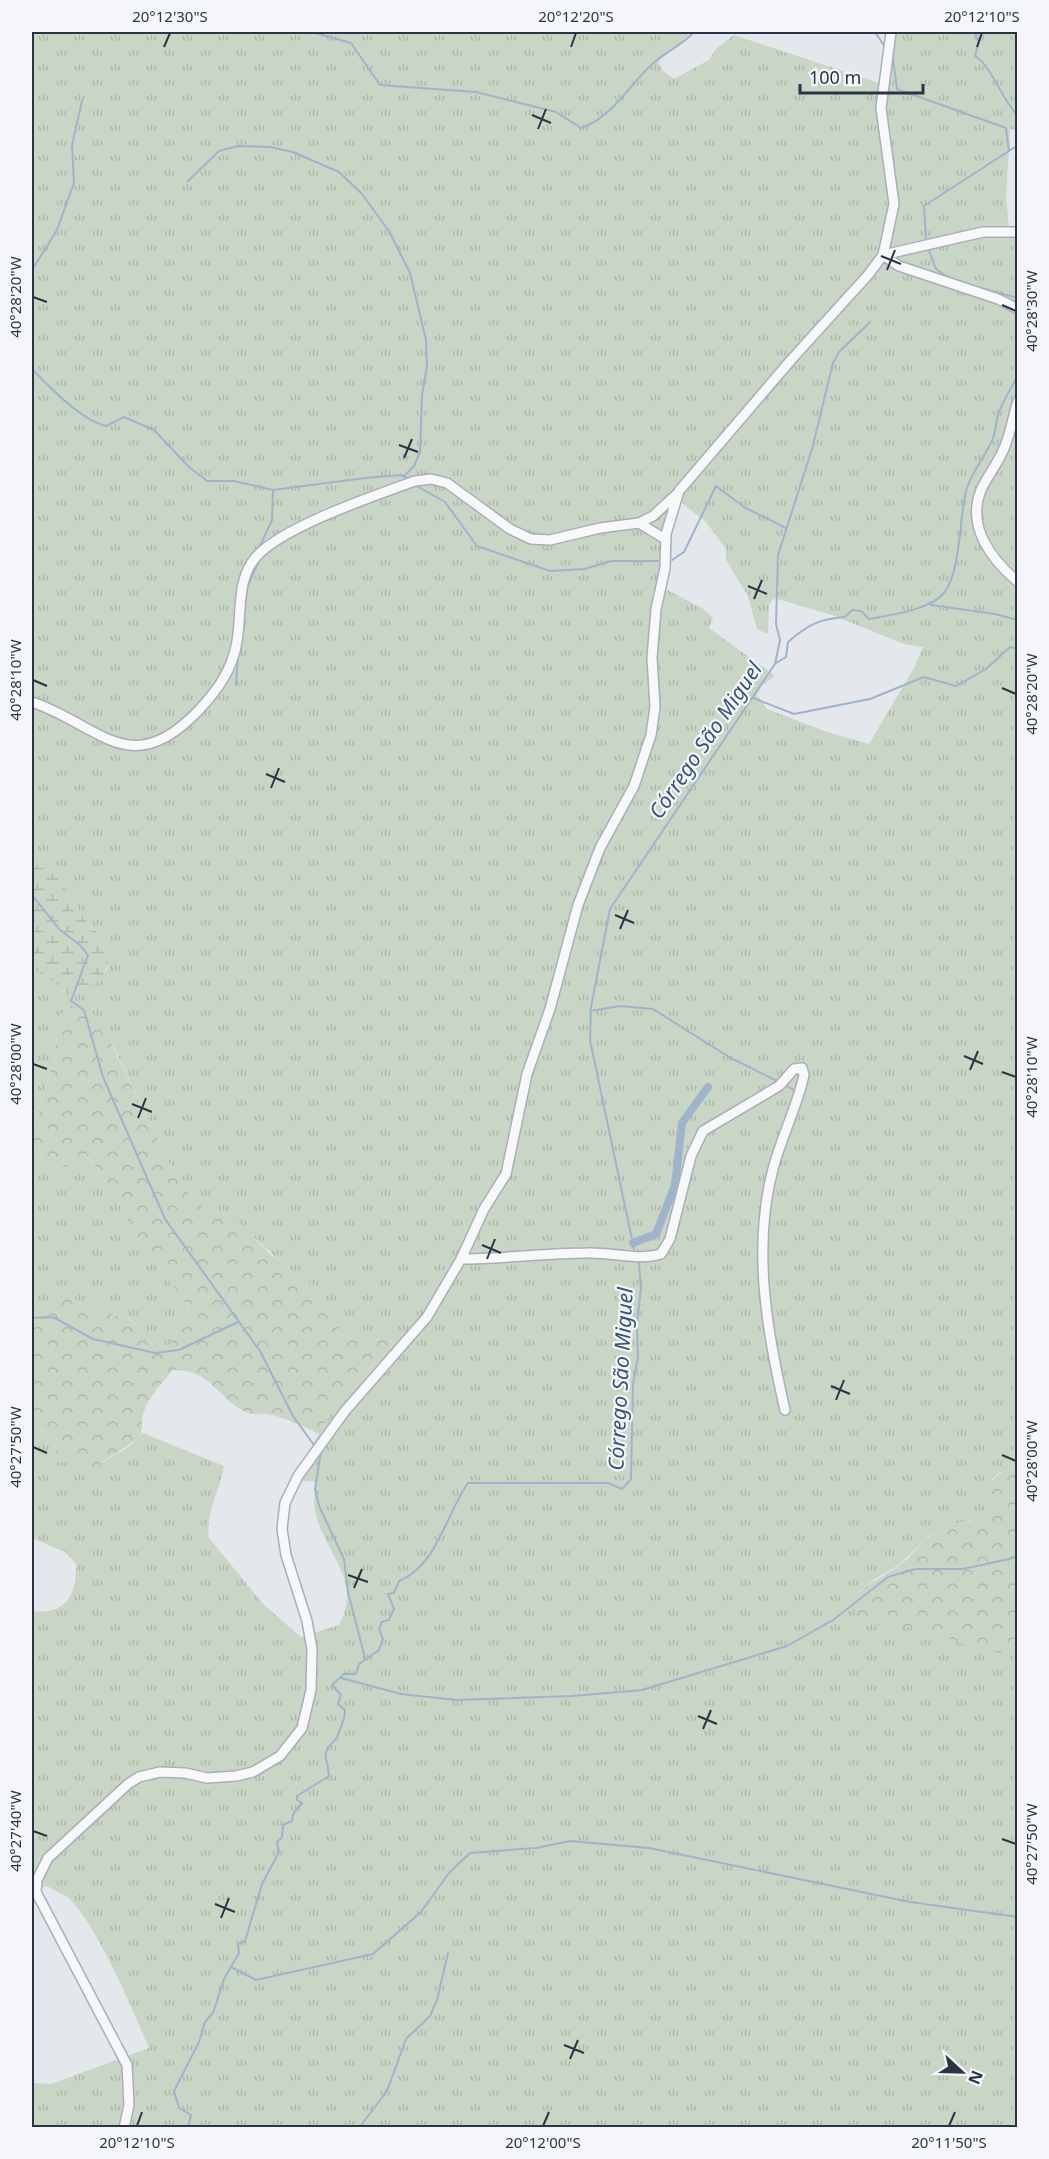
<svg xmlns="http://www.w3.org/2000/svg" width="1049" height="2159" font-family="'Noto Sans',sans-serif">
	<defs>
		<pattern id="grass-tufts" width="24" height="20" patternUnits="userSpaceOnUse" patternTransform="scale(1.5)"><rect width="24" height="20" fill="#c9d6c5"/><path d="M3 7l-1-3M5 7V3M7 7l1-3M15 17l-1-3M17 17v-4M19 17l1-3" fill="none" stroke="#adb8ab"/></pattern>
		<pattern id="forest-crowns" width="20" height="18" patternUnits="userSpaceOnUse" patternTransform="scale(1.5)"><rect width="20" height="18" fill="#c9d6c5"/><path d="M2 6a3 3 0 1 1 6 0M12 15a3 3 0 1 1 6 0" fill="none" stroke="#adb8ab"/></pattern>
		<pattern id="wetland-marsh" width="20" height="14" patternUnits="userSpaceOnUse" patternTransform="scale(1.5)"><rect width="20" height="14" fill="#c9d6c5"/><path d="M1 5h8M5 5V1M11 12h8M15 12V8" fill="none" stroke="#adb8ab"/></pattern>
	</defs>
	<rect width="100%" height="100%" fill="#e4e7ec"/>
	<!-- grass -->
	<path fill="url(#grass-tufts)" fill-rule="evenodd" d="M32 32H692L658 62 663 71 674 79 709 60 716 49 734 35 879 83 888 32H1017V130L1010 129 1006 198 1009 227 1018 230 1017 1469 999 1473 992 1479 988 1508 978 1519 946 1526 931 1534 899 1565 876 1578 858 1593 862 1622C885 1627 910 1625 932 1631 962 1639 986 1653 1017 1653V2127H32V2083L51 2084 149 2048C134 2012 95 1920 67 1897 61 1893 53 1890 47 1886L32 1890V1611C66 1615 77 1595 76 1564L65 1552 32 1538V1426L46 1433 57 1448 56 1462H69L91 1469 130 1446 143 1433 224 1466C220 1489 205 1515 209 1538L264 1605 301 1637 339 1625C364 1579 322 1551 315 1510 313 1501 315 1491 315 1482L293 1480 333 1409 395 1346 389 1339 354 1340 343 1335 286 1267 256 1239 227 1214 209 1211 194 1202 176 1177 113 1046 60 1014 53 1064 32 1132V969L51 979 66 994 106 971 114 952 80 913 59 878 32 861ZM677 499 706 522 726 549V560L748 596 757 629 768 634 769 605 774 598 832 615 904 644 923 647 914 668 869 744 827 732 767 709 757 695 762 686 775 676 709 628 713 618 702 608 660 586Z
		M32 1140 42 1163 84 1154 106 1179 133 1230 189 1308 170 1344 155 1348 132 1321 86 1306 63 1292 52 1310 44 1314 33 1304Z"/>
	<!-- forest -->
	<path fill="url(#forest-crowns)" d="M75 1003 92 1012 103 1027 176 1177 194 1201 209 1211 227 1214 244 1227 270 1254 309 1282 323 1299 343 1335 354 1340 389 1339 395 1346 333 1409 319 1434C303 1426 285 1417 267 1414 261 1414 253 1415 248 1413 217 1400 214 1370 173 1370 163 1382 150 1395 144 1411 140 1420 145 1430 138 1439L91 1469 69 1462H55L57 1447 46 1433 32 1426V1300L44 1314 52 1310 63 1292 86 1306 132 1321 155 1348 170 1344 189 1308 133 1230 106 1179 85 1154 64 1168 42 1163 32 1140V1132L53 1064 60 1014Z
		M1017 1469V1653H999L973 1647 917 1628 885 1626 862 1622 855 1613 853 1600C864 1584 885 1576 900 1565 916 1553 926 1534 945 1526 955 1522 967 1524 976 1519 1005 1505 971 1475 1017 1469Z"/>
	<!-- wetland -->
	<path fill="url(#wetland-marsh)" d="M32 861 59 878 80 913 114 952C101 980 98 990 66 994L51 979 32 969Z"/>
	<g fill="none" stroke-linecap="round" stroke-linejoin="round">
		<!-- stream -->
		<path stroke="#9fb4cc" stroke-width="2" d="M295 32H312L351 43 380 85 476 92 556 112 581 128C613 118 632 80 657 60 670 50 683 44 694 32
			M875 32 885 47
			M974 32 979 41 975 56C991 65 1002 100 1018 116
			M893 59 897 89 1006 128 1009 150
			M188 181 219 151 238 146 270 147 293 152 339 172 362 194 389 231 410 273 426 340 427 366 422 395 420 452 414 466 404 476
			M926 241 924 206 1018 145
			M928 248 936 269 952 280
			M32 270 57 230 74 183 72 145 82 101
			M966 284 1018 298
			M32 369C48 386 83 421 106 426L124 417 154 430 189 467 207 481H234L273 490 365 478 401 475 407 478
			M415 485 445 502 477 546 550 571 584 569 611 561H658
			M259 548 272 520 273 490
			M672 560 684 552 716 486 744 507 786 528
			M931 605 995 614 1018 620
			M243 628 247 588 258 563
			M776 663 786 657 788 642C808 625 818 619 845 617L852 610 861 611 869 619C890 615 930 610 944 593 961 571 959 519 966 491 971 472 986 456 993 438 996 430 996 420 999 412 1004 399 1012 387 1018 375
			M236 685 238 655
			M753 698 794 714 870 699 924 677 956 686 986 669 1010 647 1018 649
			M32 895 60 930 80 945 88 955 71 1001 84 1010 103 1077 165 1219 260 1351 293 1416 314 1445
			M590 1011 620 1006 653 1009 729 1057 777 1081
			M785 1085 794 1090
			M634 1249 590 1040 591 1007 610 909 775 664 780 640 776 624 778 555 812 449 833 363 839 352 870 322
			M32 1318 53 1317 93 1339 155 1353 179 1350 238 1322
			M321 1452 315 1489 319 1506 344 1559 348 1592 365 1658
			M341 1678 401 1694 456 1700 572 1696 642 1690 787 1646 833 1620 888 1577 915 1569H963L1018 1557
			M231 1967 256 1980 373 1954 421 1912 449 1873 470 1853 536 1848 570 1841 649 1848 910 1902 1018 1917
			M188 2128 191 2115 179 2108 174 2091 199 2042 205 2022 213 2013 224 1979 239 1953 238 1944 245 1941 262 1884 279 1852 277 1842 282 1837 283 1825 292 1821 293 1814 302 1803 297 1800V1796L329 1776C328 1755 318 1756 337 1738 339 1729 346 1719 345 1710L338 1704 341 1695 332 1685 344 1674H356L359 1664 379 1650 383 1639 379 1629 382 1622 389 1620 394 1609 388 1594 394 1593 399 1581C437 1566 446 1514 468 1483H608L622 1489 631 1479 633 1384 638 1357 637 1326 641 1288 639 1263
			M359 2128 387 2091 406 2039 430 2016 437 2000 448 1953"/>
		<!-- canal -->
		<path stroke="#9fb4cc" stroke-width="8" d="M633 1243 656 1234 675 1185 682 1123 708 1087"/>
		<!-- minor casing -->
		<g stroke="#a9aeb7" stroke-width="12">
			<path id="minor" d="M883 255 899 266 998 299 1018 309
				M883 255 983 232H1018
				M1018 401C1013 416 1011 431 1005 446 999 462 988 475 981 490 966 527 992 560 1018 582
				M639 523 665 539
				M32 702C100 725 130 782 198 711 217 691 233 669 237 641 242 613 236 580 256 557 282 527 376 495 415 481L431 479 447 483 510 529 531 539 550 540 600 528 639 523 653 516 678 493
				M461 1259C503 1259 545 1253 587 1253 611 1252 638 1261 661 1254L670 1239 691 1156 703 1131 779 1086 794 1069 802 1068 804 1075 801 1087C793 1115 780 1142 773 1169 752 1248 767 1332 785 1410
				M124 2128 129 2105 127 2065 36 1892 37 1880 48 1858 128 1784 139 1777 160 1772 185 1773 207 1778 236 1776 253 1772 280 1756 302 1728 311 1690 312 1649 307 1621 286 1555 282 1529 285 1503 298 1476 345 1411 427 1317 461 1259 484 1209 506 1174 527 1074 550 1009 578 905 600 848 634 786 651 735 655 707 652 658 656 609 665 568 666 534 679 491 791 360 868 275 883 255 894 204 881 108 891 32"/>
		</g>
		<!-- minor -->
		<use href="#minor" stroke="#f7f8fa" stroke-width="9"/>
	</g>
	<!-- ticks -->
	<path fill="none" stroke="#2b3445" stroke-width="2" d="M164 47 170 33M571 47 576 33M977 47 982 33M532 115 551 123M538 129 546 109M881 256 901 264M887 270 895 250M33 297 47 302M1002 305 1016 311M399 445 418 452M404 458 412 439M748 586 767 594M754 599 762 580M33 680 47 686M1002 688 1016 694M266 774 285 782M271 788 279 768M615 915 634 923M620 929 628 910M964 1056 983 1064M33 1064 47 1069M970 1070 978 1051M1002 1072 1016 1077M132 1104 152 1112M138 1118 146 1098M482 1245 501 1253M487 1259 495 1239M831 1386 850 1394M836 1400 844 1380M33 1447 47 1453M1002 1455 1016 1461M348 1575 368 1582M354 1588 362 1569M698 1716 717 1724M703 1729 711 1710M33 1831 47 1836M1002 1839 1016 1844M215 1904 235 1912M221 1918 229 1898M564 2045 584 2053M570 2059 578 2040M137 2126 142 2112M543 2126 549 2112M949 2126 955 2112"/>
	<g text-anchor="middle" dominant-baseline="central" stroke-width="4.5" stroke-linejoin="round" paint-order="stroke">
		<!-- water labels -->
		<g font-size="21" font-style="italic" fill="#34527a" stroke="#f4f6f9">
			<text transform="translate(705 740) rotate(-56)">Córrego São Miguel</text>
			<text transform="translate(620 1379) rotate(-87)">Córrego São Miguel</text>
		</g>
	</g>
	<!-- border -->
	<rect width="1049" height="2159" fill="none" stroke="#f4f6f9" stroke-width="66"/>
	<!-- north arrow -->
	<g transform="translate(962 2072) rotate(112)" stroke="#f4f6f9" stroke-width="4.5" paint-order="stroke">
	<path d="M0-4.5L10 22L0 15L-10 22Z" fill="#2b3445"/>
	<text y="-9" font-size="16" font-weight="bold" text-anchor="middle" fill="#2b3445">N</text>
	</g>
	<!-- scale -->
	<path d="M800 84v9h123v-9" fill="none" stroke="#2b3445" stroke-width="3"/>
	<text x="809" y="84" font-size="18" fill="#2b3445" stroke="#f4f6f9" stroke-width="4.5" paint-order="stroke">100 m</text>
	<rect x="33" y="33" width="983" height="2093" fill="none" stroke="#2b3445" stroke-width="2"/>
	<g font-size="15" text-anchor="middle" fill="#2b3445">
		<text x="170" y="22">20°12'30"S</text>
		<text x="576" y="22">20°12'20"S</text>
		<text x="982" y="22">20°12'10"S</text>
		<text transform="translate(16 297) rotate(-90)" y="5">40°28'20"W</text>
		<text transform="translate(1032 311) rotate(-90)" y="5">40°28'30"W</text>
		<text transform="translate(16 680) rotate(-90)" y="5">40°28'10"W</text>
		<text transform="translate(1032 694) rotate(-90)" y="5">40°28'20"W</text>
		<text transform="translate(16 1064) rotate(-90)" y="5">40°28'00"W</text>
		<text transform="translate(1032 1077) rotate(-90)" y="5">40°28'10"W</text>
		<text transform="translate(16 1447) rotate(-90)" y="5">40°27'50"W</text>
		<text transform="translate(1032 1461) rotate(-90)" y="5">40°28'00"W</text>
		<text transform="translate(16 1831) rotate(-90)" y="5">40°27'40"W</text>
		<text transform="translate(1032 1844) rotate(-90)" y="5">40°27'50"W</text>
		<text x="137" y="2148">20°12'10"S</text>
		<text x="543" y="2148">20°12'00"S</text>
		<text x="949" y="2148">20°11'50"S</text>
	</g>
</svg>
